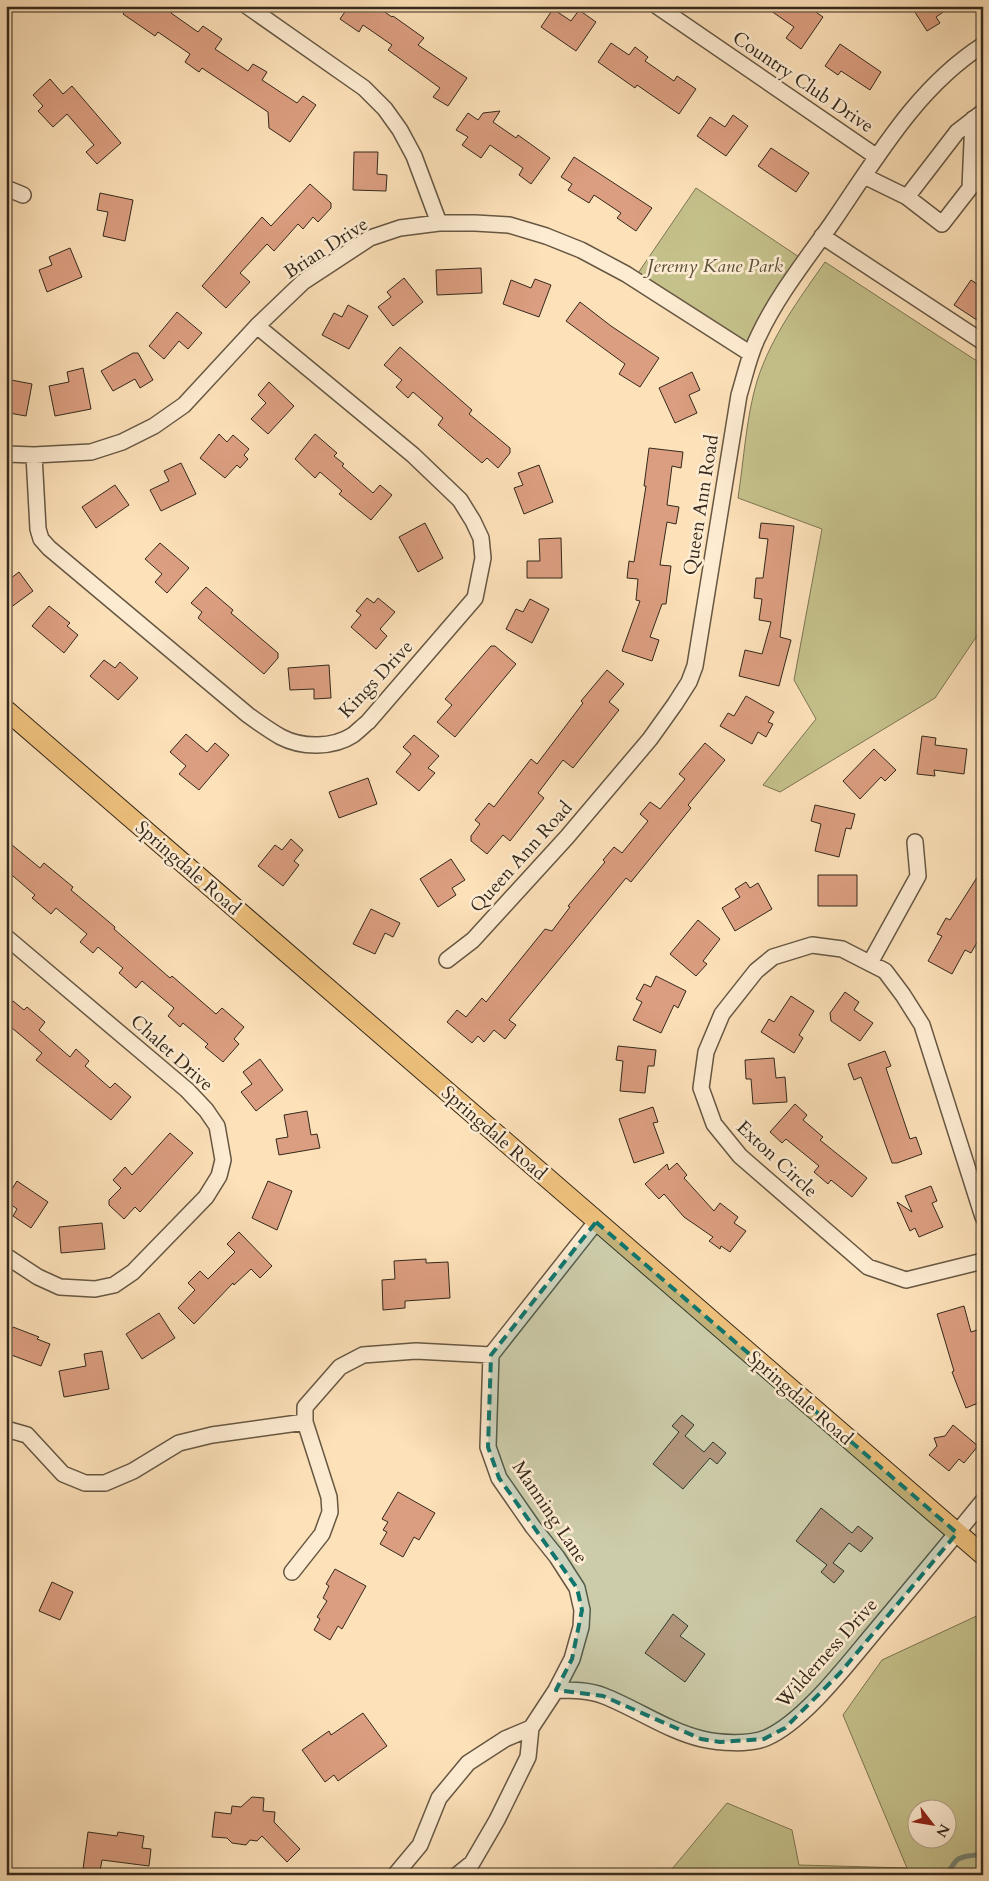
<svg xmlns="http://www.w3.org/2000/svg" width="989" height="1881" font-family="Cardo,serif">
	<rect width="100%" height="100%" fill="#fde1b9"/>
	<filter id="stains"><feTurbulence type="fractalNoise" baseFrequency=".004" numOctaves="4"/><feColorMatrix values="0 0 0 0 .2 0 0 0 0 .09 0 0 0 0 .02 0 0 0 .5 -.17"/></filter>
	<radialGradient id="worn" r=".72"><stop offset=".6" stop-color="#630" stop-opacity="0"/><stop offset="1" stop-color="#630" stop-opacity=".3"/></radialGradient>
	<!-- green -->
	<path fill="#c5c18b" stroke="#7c7554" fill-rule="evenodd" d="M696 188 805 261 751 354 634 279Z
		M825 262 983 365V627L935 698 780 792 763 785 816 719 794 680 822 529 738 498C744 459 746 418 757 381 771 337 799 299 825 262Z
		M983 1613V1875H667L727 1803 792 1830 799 1865 907 1868 843 1715 882 1660ZM946 1808V1838H916V1808Z"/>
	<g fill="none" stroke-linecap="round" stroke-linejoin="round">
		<!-- stream -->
		<path stroke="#748274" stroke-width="5" d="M899 1875C913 1867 931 1879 946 1873 951 1871 952 1865 956 1861 961 1855 975 1856 983 1854"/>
	</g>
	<!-- building -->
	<path fill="#db9e80" stroke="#34291c" d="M129 6H176L171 13 198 32 203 26 222 39 215 49 248 71 253 64 267 72 262 80 297 103 303 96 316 105 290 142 269 128 268 112 202 68 199 72 185 62 190 54 158 32 155 36 123 14Z
		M349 6H376L392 17 393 16 424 38 418 45 467 78 448 106 433 97 440 88 388 50 392 45 363 25 359 32 340 19Z
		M764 6H807L823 17 801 49 786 38 794 27Z
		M911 6H952L936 17 940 23 927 31Z
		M553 9 571 21 579 10 596 22 576 51 541 27Z
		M611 43 629 55 635 47 648 57 645 61 674 81 677 76 696 89 679 114 637 85 635 88 598 62Z
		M840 44 881 72 870 90 841 71 838 75 825 66Z
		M50 79 63 94 72 86 121 143 97 164 86 152 94 145 67 114 53 127 38 111 43 106 33 95Z
		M500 111 493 122 516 138 518 135 550 158 531 184 519 175 523 168 490 145 481 158 462 145 468 137 456 130 468 113 478 120 483 113Z
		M733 115 748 126 726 156 697 136 710 117 725 127Z
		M771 148 809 173 796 192 758 166Z
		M354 152H378L377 174 387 175 386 191 353 190Z
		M574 157 652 208 636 231 617 218 621 213 594 195 589 203 568 190 572 184 561 177Z
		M310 184 331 203V208L318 222 313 217 303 229 298 224 274 251 267 244 240 273 250 282 226 308 202 286 262 217 271 226Z
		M100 193 133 200 125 241 103 236 108 212 97 210Z
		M70 248 82 277 47 292 39 270 52 265 49 257Z
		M481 268 482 293 437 295 436 270Z
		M404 278 423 302 393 326 378 307 391 297 387 292Z
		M535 279 551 285 539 317 503 304 511 280 531 288Z
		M971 280 983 288V324L954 305Z
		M580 302 611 326 659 358 640 387 619 374 625 364 566 321Z
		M348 305 368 316 349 349 322 335 334 313 342 317Z
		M177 312 202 333 188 349 179 341 164 359 149 346Z
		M400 347 472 410 469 414 510 448V453L498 468 487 458 482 463 438 425 443 418 413 392 408 398 396 387 402 380 384 365Z
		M133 353H138L153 380 140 388 135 379 113 391 101 371Z
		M83 368 91 409 55 416 49 386 69 382 67 372Z
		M692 372 700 390 689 395 697 413 675 423 659 388Z
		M6 379 32 384 26 416 9 413 11 402 6 401Z
		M269 382 294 406 268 434 251 419 266 403 258 395Z
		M219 434 227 442 233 435 249 449 244 455 248 459 240 468 237 465 225 478 200 458Z
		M315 434 337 453 334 456 344 464 342 466 373 493 380 485 392 495 371 520 339 494 342 491 320 472 315 478 295 459Z
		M649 448 683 452 681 468 672 466 667 505 679 507 676 524 667 522 660 565 671 566 666 604H662L650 637 659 640 652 661 622 651 640 601 636 600 638 579 627 578 629 561 634 562 646 486H644Z
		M181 463 196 494 161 511 150 490 169 481 164 471Z
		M539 465 553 502 524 514 514 488 523 485 518 473Z
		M115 485 129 505 96 528 82 507Z
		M425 523 443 558 418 572 399 537Z
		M761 523 794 526 780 637 791 640 779 686 739 676 745 650 762 654 771 622 759 620 762 599 754 598 756 578H763L768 539 759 538Z
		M561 538 562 578H527V561H540L539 539Z
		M160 543 189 568 167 593 155 582 162 574 145 559Z
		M19 572 33 591 6 611V582Z
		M206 587 233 610 231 613 278 653V658L264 674 198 618 202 612 191 603Z
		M367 598 374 603 378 598 395 612 380 629 387 636 376 649 351 627 361 615 356 611Z
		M530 599 549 609 532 643 506 629 516 609 523 612Z
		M49 606 70 623 67 626 78 635 64 653 32 626Z
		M491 646H495L516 664 455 737 437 722 452 705 445 699Z
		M104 660 115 668 120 662 138 678 118 700 90 676Z
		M329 665 331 698 314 699V689L290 690 288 668Z
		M607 670 624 684 609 702 619 710 573 768 563 760 538 793 544 798 510 841 503 835 487 854 471 841V836L480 824 475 820 489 803 494 807 531 759 537 764 583 703 581 701Z
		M746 696 774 712 768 722 773 724 766 737 758 732 752 744 720 726 728 713 734 716Z
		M186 734 207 752 215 743 229 755 199 790 179 774 186 766 170 752Z
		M414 735 439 756 428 768 435 773 419 791 396 772 411 754 403 747Z
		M922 736 936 738 935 745 967 749 964 774 934 770 935 776 917 774Z
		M705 743 725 760 688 805 691 808 631 882 626 878 509 1020 516 1025 505 1039 494 1030 484 1042 478 1036 472 1043 447 1022 457 1010 466 1017 482 998 486 1002 545 929 552 931 570 907 568 906 605 862 603 860 614 847 622 853 648 821 640 814 650 802 660 809 685 779 679 774Z
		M874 749 896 770 885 781 881 777 860 799 843 781Z
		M368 778 377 804 339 818 329 792Z
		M815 805 855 814 851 829 846 828 839 857 815 851 821 824 811 821Z
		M291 839 303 850 294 861 299 865 283 886 258 866 275 845 282 850Z
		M6 840 40 868 44 863 73 887 71 890 115 927 114 929 170 978 172 976 216 1014 222 1008 244 1027 234 1039 239 1044 223 1062 205 1047 208 1044 183 1023 180 1027 168 1016 174 1008 142 981 136 988 119 973 123 968 98 947 93 953 80 942 87 934 56 908 51 914 32 898 35 895 6 870Z
		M451 859 465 880 452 888 456 895 438 907 420 879Z
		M983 868V932L971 953 965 950 952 974 928 961 942 936 937 934 946 918 950 920Z
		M818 875H857V906H818Z
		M746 882 750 888 758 883 772 909 735 931 722 908 740 897 735 889Z
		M371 909 400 923 393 937 385 933 375 954 353 944Z
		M698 920 720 939 703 961 707 964 696 976 670 954Z
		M656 976 686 991 678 1008 674 1005 661 1033 633 1020 642 1002 636 999 644 984 651 987Z
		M845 992 859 1002 854 1010 873 1023 860 1041 831 1021 830 1013Z
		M791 996 814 1011 799 1035 803 1038 794 1053 761 1032 769 1019 774 1022Z
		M13 1001 24 1010 27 1007 45 1022 39 1030 70 1057 76 1049 89 1061 85 1066 110 1088 115 1083 131 1097 111 1120 36 1060 42 1053 6 1023V1009Z
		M618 1046 656 1050 654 1066H648L645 1093 620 1091 623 1061 616 1060Z
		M885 1051 891 1066 886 1068 910 1139 916 1137 922 1154 897 1163H892L861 1077 854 1080 848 1064Z
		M774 1058 776 1078 785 1077 787 1102 753 1104 751 1079H746L745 1060Z
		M260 1059 283 1090 256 1111 241 1092 252 1084 243 1072Z
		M795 1104 807 1115 803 1120 823 1137 820 1140 867 1178 852 1197 831 1180 828 1184 814 1172 819 1166 786 1139 782 1143 770 1132Z
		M653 1107 658 1122 653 1123 664 1153 634 1163 619 1119Z
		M307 1111 311 1135 317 1134 320 1148 279 1155 276 1139 288 1137 284 1115Z
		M170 1133 193 1153 140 1212 135 1207 124 1219 109 1205V1200L121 1188 113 1180 125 1167 132 1175Z
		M677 1163 687 1175 684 1178 714 1211 720 1203 738 1217 734 1223 746 1231 730 1252 721 1246 720 1249 709 1241 713 1237 684 1217 664 1194 659 1199 645 1184 667 1164 669 1170Z
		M17 1181 48 1202 31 1228 13 1216 17 1209 6 1201V1199Z
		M268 1181 292 1191 277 1230 252 1218Z
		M931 1186 937 1201 932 1203 943 1227 919 1237 915 1228 910 1231 897 1202 912 1212 905 1196Z
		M102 1223 105 1249 61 1253 59 1227Z
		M239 1232 272 1266 260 1278 251 1269 234 1285 233 1283 194 1324 178 1308 195 1290 188 1283 200 1271 208 1279 235 1252 227 1244Z
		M426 1259V1263L448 1262 450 1298 405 1301V1308L383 1310 382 1280 395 1279 394 1261Z
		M964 1306 971 1332 977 1330 982 1346 978 1347 983 1361V1401L966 1408 952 1372 954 1371 937 1314Z
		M159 1313 175 1338 142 1359 126 1334Z
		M13 1327 39 1337 37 1339 50 1344 41 1366 6 1353V1344Z
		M102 1351 109 1389 64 1397 59 1371 86 1366 84 1354Z
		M682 1415 694 1425 685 1436 704 1452 713 1442 726 1453 717 1464 710 1458 683 1489 653 1464 679 1432 672 1426Z
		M953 1425 978 1446 964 1463 959 1459 949 1471 929 1455 937 1446 934 1438 945 1436Z
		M398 1492 435 1513 419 1540 414 1537 403 1557 380 1544 387 1532 383 1530 388 1522 382 1519Z
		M821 1508 852 1533 858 1526 873 1538 861 1552 849 1543 833 1563 844 1571 834 1583 821 1572 827 1565 796 1541Z
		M335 1569 366 1586 342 1629 338 1626 330 1640 314 1630 320 1619 317 1617 327 1601 323 1598 329 1586 326 1584Z
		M52 1582 73 1592 60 1620 39 1611Z
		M673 1614 688 1626 680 1636 705 1654 685 1682 645 1653Z
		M363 1713 387 1746 338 1781 334 1775 325 1782 302 1750 329 1731 331 1735Z
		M252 1797 264 1798 263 1811 275 1812 274 1822 300 1849 287 1862 262 1836 257 1841 250 1840 246 1845 232 1843 227 1838 212 1837 215 1812 231 1814 232 1806 241 1807Z
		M88 1832 117 1836 118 1832 144 1836 142 1848 151 1849 149 1866 102 1860 100 1871 83 1869Z"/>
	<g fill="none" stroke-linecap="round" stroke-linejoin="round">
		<!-- minor casing -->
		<g stroke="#665743" stroke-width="18">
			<path id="minor" d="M247 6 364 88 385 109 400 130 414 156 439 223
				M657 6 877 157
				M864 176 907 197 942 224 970 188 973 119
				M6 188 23 195
				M907 197 957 132 983 112
				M822 236 983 342
				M6 454 34 455 91 452 122 442 154 426 184 405 257 326 303 282 370 238 400 228 439 223H475L509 225 546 236 581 250 626 274 751 354
				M34 455 38 529 41 539 49 548 248 715C259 723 270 731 281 737 302 748 333 748 353 735 358 731 363 726 368 722L475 598 483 558 481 538 473 521 460 500 413 455 257 326
				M6 937 187 1090 206 1110 217 1126 223 1160 219 1176 206 1197 133 1272 114 1285 95 1289 60 1287 38 1277 6 1256
				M447 960 473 940 567 837 650 739 675 704 689 682 695 666 739 395C745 376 749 355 758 337 777 296 806 260 832 223 876 159 916 88 983 45
				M870 963 918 876 915 842
				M983 1217 922 1025 903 995 885 971 842 949 812 945 773 957 756 971 722 1014 706 1052 701 1088 714 1124 740 1156 868 1267 906 1280 983 1261
				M6 1429 27 1435 63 1474 85 1483H105L133 1471 179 1443 212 1435 305 1422V1407L340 1367 363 1355 416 1351 491 1355
				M292 1572 322 1534 330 1512 329 1497 305 1422
				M556 1690C572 1690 589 1690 604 1696 637 1709 668 1731 702 1739 719 1743 749 1745 766 1738 804 1722 849 1662 876 1630 912 1587 948 1544 983 1501
				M395 1875 420 1845 439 1798 468 1763 505 1739 531 1728
				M457 1875 472 1863 497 1820 528 1757 531 1728 556 1690 572 1659 581 1627 582 1610 577 1588 557 1557 533 1527 499 1478 488 1447 491 1355 596 1222"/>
		</g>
		<!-- major casing -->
		<g stroke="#34291c" stroke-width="21">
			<path id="major" d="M6 710 983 1555"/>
		</g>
		<!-- minor -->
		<use href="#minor" stroke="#feecd2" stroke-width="15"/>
		<!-- major -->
		<use href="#major" stroke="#eec07c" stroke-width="19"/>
	</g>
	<!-- marked area -->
	<path fill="#0f766e" fill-opacity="0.2" stroke="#0f766e" stroke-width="4" stroke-dasharray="10 6" stroke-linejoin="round" d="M596 1222 957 1533 840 1673 785 1728 764 1739 720 1742 701 1739 603 1696 556 1690 572 1659 582 1610 577 1588 499 1478 488 1447 491 1355Z"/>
	<g text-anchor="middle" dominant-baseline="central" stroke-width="5" stroke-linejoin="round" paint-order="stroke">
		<!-- street labels -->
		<g font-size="19" fill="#34291c" stroke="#feecd2">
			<text transform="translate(803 82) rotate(34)">Country Club Drive</text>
			<text transform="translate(326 248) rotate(-33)">Brian Drive</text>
			<text transform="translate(701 505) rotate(-81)">Queen Ann Road</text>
			<text transform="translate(376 679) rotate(-47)">Kings Drive</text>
			<text transform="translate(521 857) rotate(-48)">Queen Ann Road</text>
			<text transform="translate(188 868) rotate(41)">Springdale Road</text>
			<text transform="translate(172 1053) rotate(42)">Chalet Drive</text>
			<text transform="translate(494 1133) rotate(41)">Springdale Road</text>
			<text transform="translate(777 1159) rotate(43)">Exton Circle</text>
			<text transform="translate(800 1398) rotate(41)">Springdale Road</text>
			<text transform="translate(550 1512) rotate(56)">Manning Lane</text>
			<text transform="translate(827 1653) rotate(-48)">Wilderness Drive</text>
		</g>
		<!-- park labels -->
		<g font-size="19" font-style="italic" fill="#584f38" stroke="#feecd2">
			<text x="715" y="266">Jeremy Kane Park</text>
		</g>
	</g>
	<!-- margin -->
	<rect width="989" height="1881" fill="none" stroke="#fde1b9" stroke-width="25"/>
	<rect x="8" y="8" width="974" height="1866" fill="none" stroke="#34291c" stroke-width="2.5"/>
	<rect x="12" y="12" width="964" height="1856" fill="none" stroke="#34291c"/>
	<!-- north arrow -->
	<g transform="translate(932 1824) rotate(121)"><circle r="24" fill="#feecd2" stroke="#ad9e89"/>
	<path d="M0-4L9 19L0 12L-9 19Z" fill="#8f2418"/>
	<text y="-8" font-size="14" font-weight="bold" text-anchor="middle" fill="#34291c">N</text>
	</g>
	<rect width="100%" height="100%" filter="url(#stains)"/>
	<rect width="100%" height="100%" fill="url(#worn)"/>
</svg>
